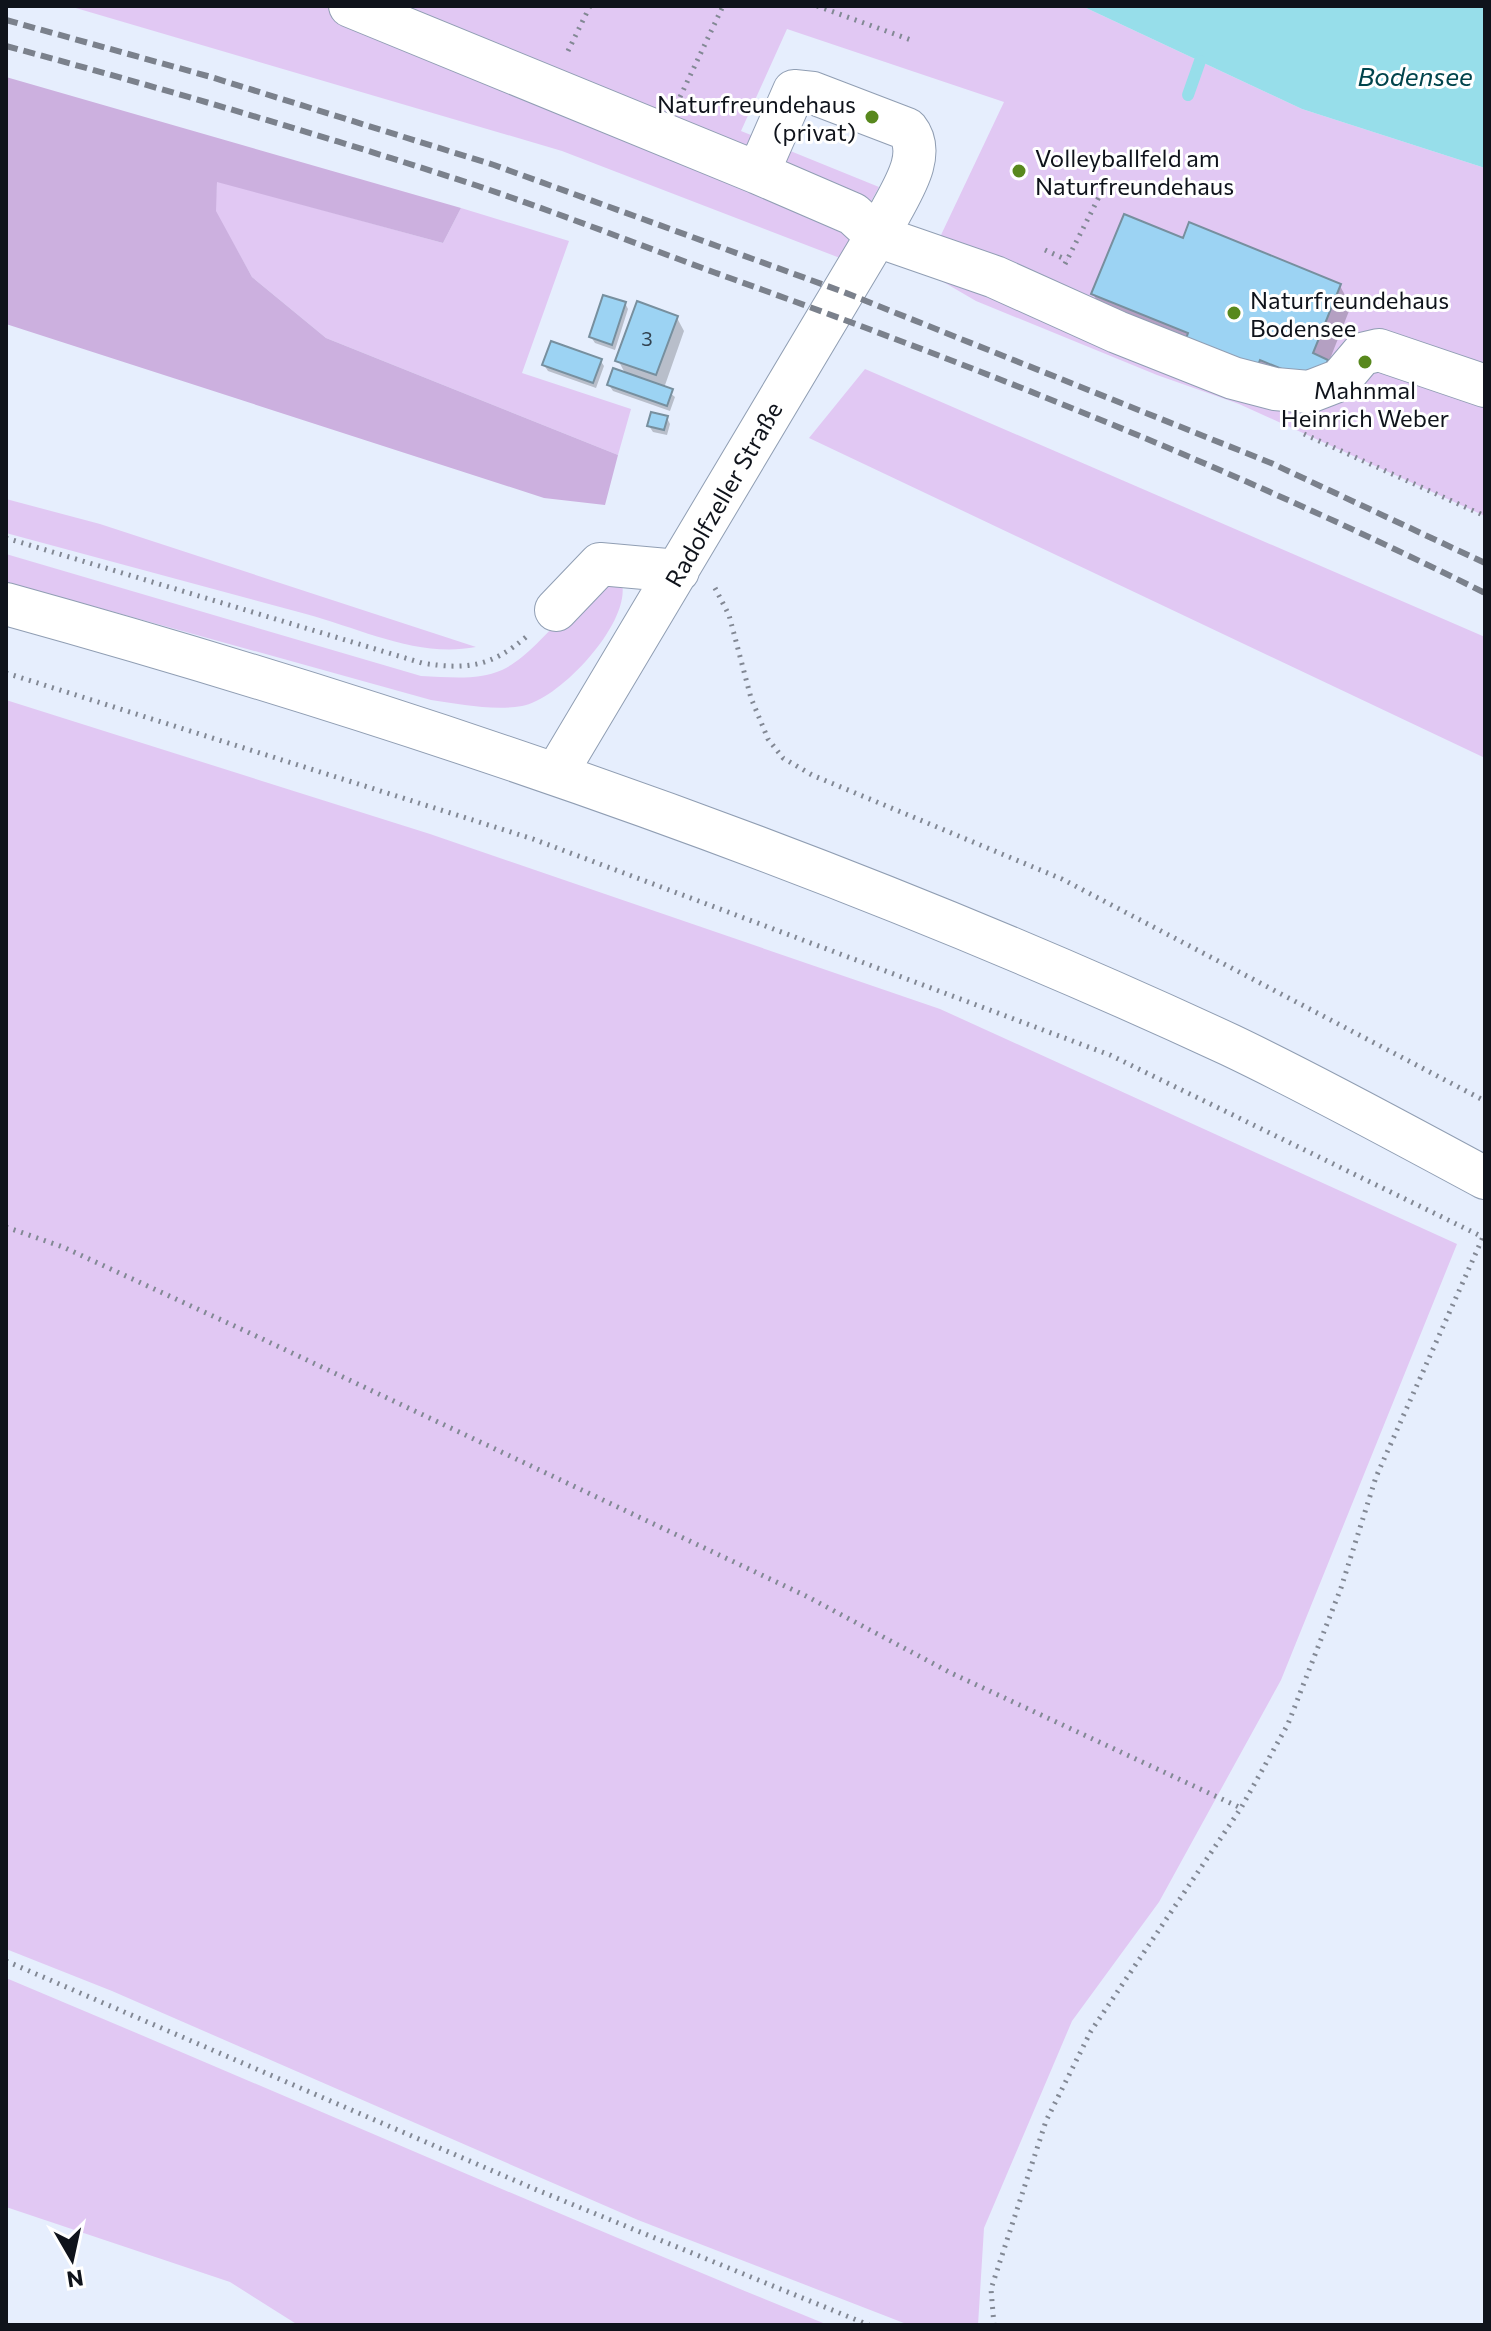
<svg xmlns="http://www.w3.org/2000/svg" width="1491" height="2331" font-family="Commissioner,sans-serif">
	<rect width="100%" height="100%" fill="#e6eefd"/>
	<!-- green -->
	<path fill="#e1c8f3" d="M69 6H1082L1302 109 1485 168V516L1239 404 1157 375 976 301 940 280 932 254 1004 102 787 29 741 131 879 187 840 258 562 151Z
		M217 181 443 243 461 208 569 241 522 373 631 409 618 455 326 338 252 277 215 211Z
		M865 369 1485 637V758L809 438Z
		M6 499 100 524 476 647C417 658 362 629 306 614 206 587 106 560 6 533Z
		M6 554 421 676C449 677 477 681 502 670 543 651 578 584 621 580 635 619 560 700 522 706 492 711 460 704 431 700L6 582Z
		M6 700 430 834 940 1009 1457 1244 1281 1680 1159 1902 1072 2021 984 2228 978 2325H909L638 2220 112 1991 6 1949Z
		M6 1978C281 2093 552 2213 828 2325H298L230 2282 6 2207Z"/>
	<!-- forest -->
	<path fill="#ccb0df" d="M6 77 461 208 443 243 217 182 216 211 252 277 326 338 618 455 605 505 544 498 6 324Z"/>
	<!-- water -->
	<path fill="#97deea" d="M1082 6H1485V168L1302 109Z"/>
	<!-- shadow -->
	<path fill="#0003" d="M1184 241 1340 286 1351 306 1328 364 1329 403 1105 314 1093 294Z
		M625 303 628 309 615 350 595 343 591 337Z
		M677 318 684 331 664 388 675 397 670 411 613 391 609 385 626 375 618 360Z
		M600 360 604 366 596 388 548 371 544 365Z
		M667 418 670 424 667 435 653 432 649 426Z"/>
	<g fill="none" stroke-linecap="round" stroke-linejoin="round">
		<!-- stream -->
		<path stroke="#97deea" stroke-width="12" d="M1188 95 1200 61"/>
	</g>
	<!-- building -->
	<path fill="#9cd3f3" stroke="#778f9e" stroke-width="2" d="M1124 214 1183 238 1189 222 1341 284 1313 353 1328 360 1318 384 1260 360 1255 373 1184 344 1188 333 1091 294Z
		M603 295 626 302 612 345 589 337Z
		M637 301 678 316 656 375 615 361Z
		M551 341 602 359 593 383 542 365Z
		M613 368 673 389 667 406 607 385Z
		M651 412 668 416 664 430 647 426Z"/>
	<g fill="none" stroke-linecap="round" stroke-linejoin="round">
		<!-- minor casing -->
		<g stroke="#909eb3" stroke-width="44">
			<path id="minor" d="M350 6 758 173 794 91 813 93 907 129C927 154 902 190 889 215L557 772
				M758 173 853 214 877 236 995 277 1117 332 1233 378 1275 389 1309 392 1340 380 1362 354 1379 350 1485 386
				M6 604C424 720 836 862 1230 1045 1316 1086 1401 1133 1485 1178
				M556 610 600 564 678 571"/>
		</g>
		<!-- path -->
		<path stroke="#828894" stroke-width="5" stroke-dasharray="2 6" stroke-linecap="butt" d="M817 6 911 40
			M568 51 590 6
			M680 97 723 6
			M1045 250 1067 260
			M1065 264 1105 185
			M1304 434 1485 516
			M6 538 422 663C466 670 491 667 526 637
			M715 588 729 615 751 698 768 739 783 758 812 775 1062 879 1485 1101
			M6 673 533 839 1110 1055 1485 1238
			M6 1227 63 1247 254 1335 806 1596 951 1673 1241 1808
			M6 1961 537 2190 869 2325
			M994 2325 991 2289 1046 2121 1091 2031 1241 1808 1288 1724 1341 1588 1376 1477 1483 1237"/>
		<!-- minor -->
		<use href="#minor" stroke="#fff" stroke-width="42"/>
		<!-- rail -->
		<path stroke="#7b818c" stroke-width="6" stroke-dasharray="12 6" stroke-linecap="butt" d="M6 20 211 77 494 165 841 291 1271 463 1485 563
			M6 46C165 89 322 135 478 186 558 213 637 244 716 273 978 367 1236 469 1485 593"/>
	</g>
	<!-- markers -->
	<g fill="#58881d" stroke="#fff" stroke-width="3">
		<circle cx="872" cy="117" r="8"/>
		<circle cx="1019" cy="171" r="8"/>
		<circle cx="1234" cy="313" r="8"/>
		<circle cx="1365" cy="362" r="8"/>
	</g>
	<g text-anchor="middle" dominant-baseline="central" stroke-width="6" stroke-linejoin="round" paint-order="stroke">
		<!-- number labels -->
		<g font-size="20" fill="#324351">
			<text x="647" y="338">3</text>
		</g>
		<!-- poi labels -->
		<g font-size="24" fill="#0f131b" stroke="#fff" text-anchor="start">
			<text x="856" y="103" text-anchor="end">Naturfreundehaus<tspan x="856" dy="28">(privat)</tspan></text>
			<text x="1035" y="157">Volleyballfeld am<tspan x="1035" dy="28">Naturfreundehaus</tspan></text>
			<text x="1250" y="299">Naturfreundehaus<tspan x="1250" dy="28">Bodensee</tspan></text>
			<text x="1365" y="389" text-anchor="middle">Mahnmal<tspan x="1365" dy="28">Heinrich Weber</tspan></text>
		</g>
		<!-- street labels -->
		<g font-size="24" fill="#0f131b" stroke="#fff">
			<text transform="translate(723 494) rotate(-60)">Radolfzeller Straße</text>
		</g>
		<!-- water labels -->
		<g font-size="26" font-style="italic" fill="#00444c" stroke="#fff">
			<text x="1415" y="75">Bodensee</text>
		</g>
	</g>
	<!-- border -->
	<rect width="1491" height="2331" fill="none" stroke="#0f131b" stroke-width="16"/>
	<!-- north arrow -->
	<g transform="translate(72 2259) rotate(171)" stroke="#ffffff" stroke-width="6" paint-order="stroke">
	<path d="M0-6L14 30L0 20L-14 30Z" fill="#0f131b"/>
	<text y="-12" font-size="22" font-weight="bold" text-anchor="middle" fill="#0f131b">N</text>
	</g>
</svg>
